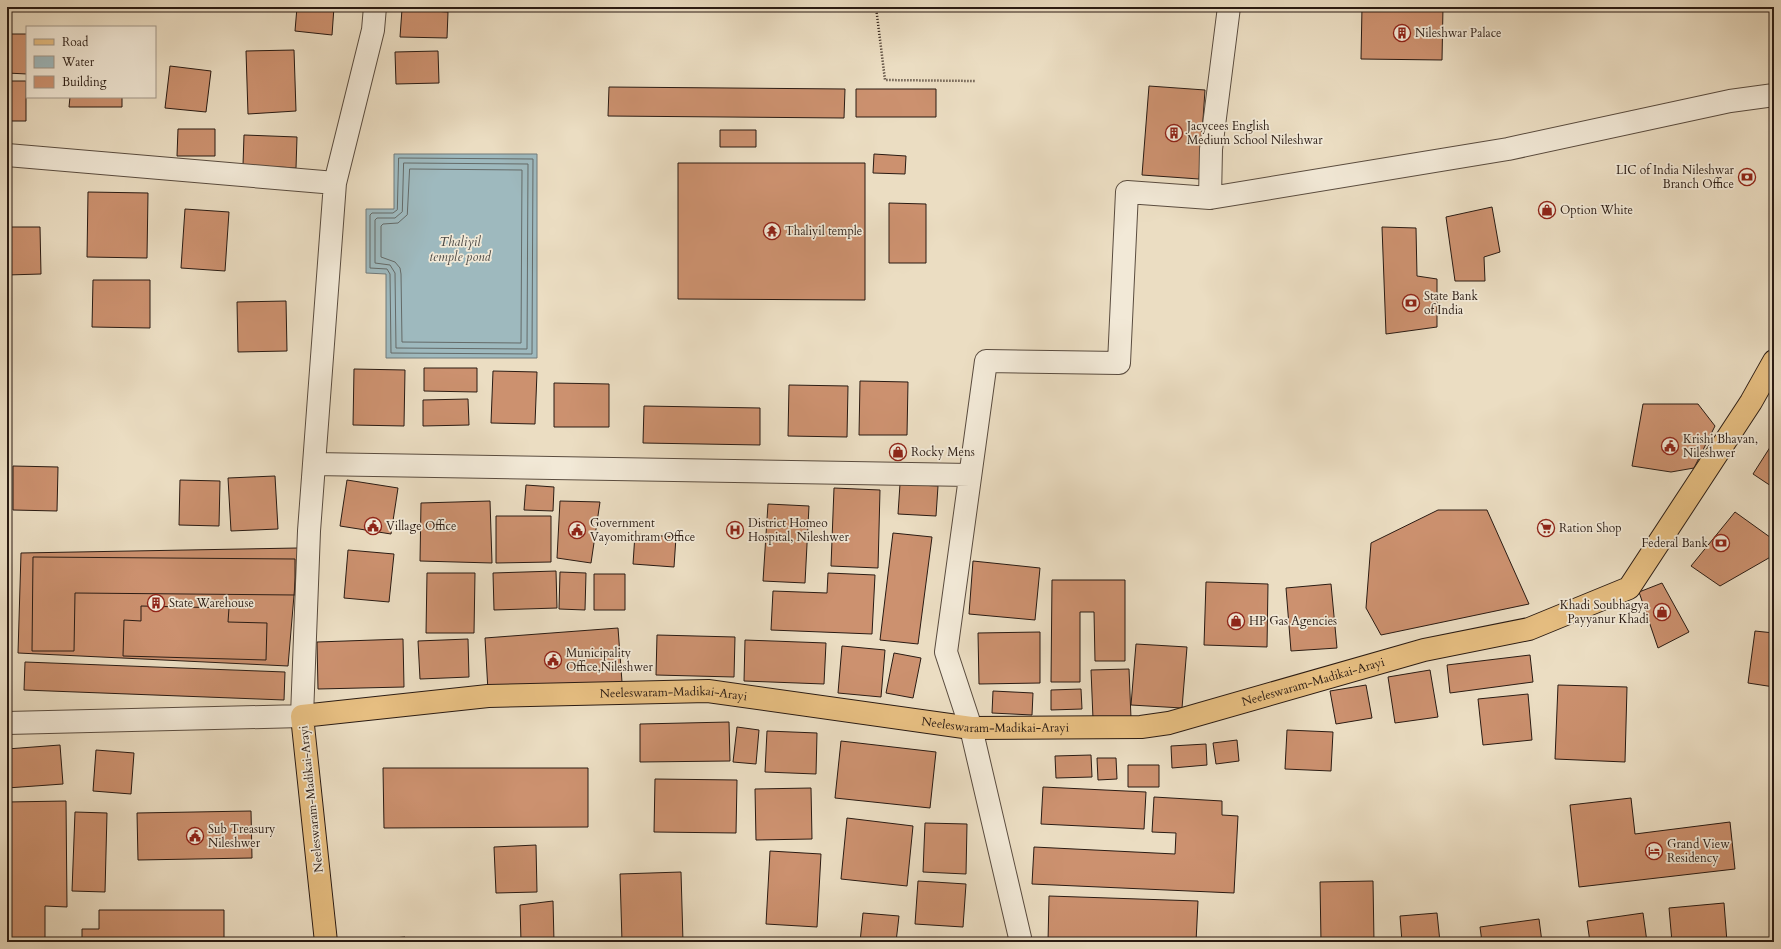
<svg xmlns="http://www.w3.org/2000/svg" width="1781" height="949" font-family="Cardo,serif">
	<rect width="100%" height="100%" fill="#ebddc2"/>
	<filter id="stains"><feTurbulence type="fractalNoise" baseFrequency=".005" numOctaves="4"/><feColorMatrix values="0 0 0 0 .2 0 0 0 0 .09 0 0 0 0 .02 0 0 0 .5 -.17"/></filter>
	<radialGradient id="worn" r=".72"><stop offset=".6" stop-color="#630" stop-opacity="0"/><stop offset="1" stop-color="#630" stop-opacity=".3"/></radialGradient>
	<!-- water -->
	<path fill="#9eb9be" stroke="#707a7a" d="M394 154H537V358H386V274L366 273V209H394Z"/>
	<g fill="none" stroke-linecap="round" stroke-linejoin="round">
		<!-- shore -->
		<path stroke="#646a68" stroke-width="1" d="M399 158 533 159 532 354 391 353 390 274 387 269 370 268V215L372 213H393L397 210Z
			M404 163 528 164 527 349 396 348 395 273 390 265 375 263V220L377 218H395L402 212Z
			M410 169 522 170 521 343 402 342 401 274 400 268 395 262 381 257V226L383 224 398 223 407 215Z"/>
	</g>
	<!-- building -->
	<path fill="#cc916f" stroke="#2a1b13" d="M297 7H334L332 35 295 31Z
		M1362 7H1443L1442 60 1361 59Z
		M402 9 448 12 447 38 400 37Z
		M7 34H27V74L7 73Z
		M294 50 296 111 248 114 246 51Z
		M438 51 439 83 396 84 395 52Z
		M170 66 211 71 206 112 165 108Z
		M7 81H26V121H7Z
		M1149 86 1205 90 1199 179 1142 175Z
		M609 87 845 89 844 118 608 116Z
		M856 89H936V117H856Z
		M70 97H122V107H69Z
		M178 129H215V156H177Z
		M720 130H756V147H720Z
		M244 135 297 137 296 168 243 165Z
		M874 154 906 156 905 174 873 173Z
		M678 163H865V300L678 299Z
		M88 192 148 193 147 258 87 257Z
		M889 203 926 204V263H889Z
		M1492 207 1500 252 1484 257 1485 281H1455L1446 217Z
		M185 209 229 212 225 271 181 268Z
		M7 227H40L41 274 7 275Z
		M1382 227 1416 228 1417 276 1437 279V327L1386 334Z
		M93 280H150V328L92 327Z
		M286 301 287 351 238 352 237 302Z
		M424 368H477V392L424 391Z
		M354 369 405 370 404 426 353 425Z
		M493 371 537 372 535 424 491 423Z
		M860 381 908 382 907 435H859Z
		M554 383 609 384V427H554Z
		M789 385 848 386 847 437 788 436Z
		M468 399 469 425 423 426V400Z
		M1643 404H1698L1715 426 1694 468 1671 472 1632 466Z
		M644 406 760 408V445L643 443Z
		M1774 441V488L1753 474Z
		M13 466 58 467 57 511 13 510Z
		M275 476 278 529 231 531 228 478Z
		M180 480 220 481 219 526 179 525Z
		M347 480 398 488 391 534 340 526Z
		M900 484 938 486 936 516 898 514Z
		M526 485 554 487 553 511 524 510Z
		M834 488 880 490 878 568 831 566Z
		M490 501 492 563 420 561 421 503Z
		M560 501 600 502 591 563 557 558Z
		M768 504 809 506 805 583 763 581Z
		M1438 510H1487L1529 604 1381 635 1366 608 1371 543Z
		M1735 512 1774 540V555L1720 586 1691 566Z
		M496 516H551V562L496 563Z
		M893 533 932 537 918 644 880 640Z
		M635 534 676 537 674 567 633 564Z
		M298 548 288 666 18 653 21 553Z
		M348 550 394 554 389 602 344 598Z
		M33 557 295 559V595L75 593 74 651H32Z
		M973 561 1040 568 1035 620 969 614Z
		M556 571 557 608 494 610 493 573Z
		M560 572 586 573 585 610 559 609Z
		M427 573H475L474 633H426Z
		M828 573 875 575 872 634 771 630 773 591 827 593Z
		M594 574H625V610H594Z
		M1052 580H1125V661H1095L1094 612H1080V682H1051Z
		M1206 582 1268 584 1267 647 1204 645Z
		M1662 583 1689 632 1658 648 1639 592Z
		M1331 584 1337 648 1291 651 1286 588Z
		M141 606 229 608 228 622 267 623 266 660 123 656 124 620 141 621Z
		M618 628 622 682 488 691 485 638Z
		M1755 631 1774 633V687L1748 683Z
		M1040 632V683L979 684 978 633Z
		M657 635 735 637 734 677 656 675Z
		M403 639 404 687 318 689 317 642Z
		M468 639 469 677 420 679 418 641Z
		M745 640 826 643 824 684 744 681Z
		M1136 644 1187 647 1182 708 1131 705Z
		M842 646 885 650 881 697 838 693Z
		M894 653 921 658 913 698 886 693Z
		M1530 655 1533 682 1450 693 1447 665Z
		M25 662 285 672 284 700 24 690Z
		M1129 669 1131 718 1093 719 1091 670Z
		M1430 670 1438 717 1395 723 1388 677Z
		M1366 685 1372 718 1336 724 1330 691Z
		M1558 685 1627 687 1625 762 1555 759Z
		M1081 689 1082 709 1051 710V690Z
		M993 691 1033 693 1032 715 992 713Z
		M1528 694 1532 740 1483 745 1478 699Z
		M729 722 730 761 640 762V724Z
		M737 727 759 730 756 764 733 762Z
		M1287 730 1333 732 1331 771 1285 769Z
		M767 731 817 733 816 774 765 772Z
		M1237 740 1239 761 1216 764 1213 743Z
		M841 741 936 752 930 808 835 798Z
		M1206 744 1207 765 1172 768 1171 746Z
		M60 745 63 784 7 788V749Z
		M96 750 134 753 131 794 93 791Z
		M1091 755 1092 777 1056 778 1055 756Z
		M1097 758H1116L1117 779 1098 780Z
		M1128 765H1159V787H1128Z
		M383 768H588V827L384 828Z
		M655 779 737 780 736 833 654 832Z
		M1043 787 1146 792 1144 829 1041 824Z
		M811 788 812 839 756 840 755 789Z
		M1154 797 1222 801V815L1238 816 1234 893 1032 884 1034 847 1175 854 1176 833 1152 832Z
		M1631 798 1635 834 1730 822 1735 869 1579 887 1570 805Z
		M66 801 67 907 45 906V942H7V802Z
		M251 811 252 858 138 860 137 813Z
		M75 812 107 813 105 892 72 891Z
		M847 818 913 826 907 886 841 879Z
		M925 823 967 824 966 874 923 872Z
		M536 845 537 892 496 893 494 847Z
		M770 851 821 854 817 927 766 924Z
		M681 872 683 942H622L620 874Z
		M918 881 966 884 963 927 915 924Z
		M1373 881 1374 942H1321L1320 882Z
		M1049 896 1198 901 1196 942H1048Z
		M553 901 554 942H521L520 905Z
		M1724 903 1727 942H1672L1669 908Z
		M99 910H224V942H82V929H99Z
		M863 913 899 916 896 942H860Z
		M1437 913 1440 942H1402L1400 916Z
		M1643 913 1647 942H1590L1587 921Z
		M1539 919 1542 942H1482L1480 927Z
		M405 937 406 942H347Z"/>
	<g fill="none" stroke-linecap="round" stroke-linejoin="round">
		<!-- minor casing -->
		<g stroke="#5a4c3f" stroke-width="24">
			<path id="minor" d="M7 155 335 183
				M1210 198 1211 149 1229 7
				M314 464 970 475
				M7 723 302 716 309 531 335 183 373 30 375 7
				M1021 942 971 728 946 652 986 361 1119 363 1127 192 1210 198 1508 149 1730 101 1774 95"/>
		</g>
		<!-- major casing -->
		<g stroke="#2a1b13" stroke-width="24">
			<g id="major">
				<path id="s1" d="M326 942 302 716 488 696 708 691 971 728 1141 727 1169 723 1424 650 1529 629 1629 588 1751 402 1774 361"/>
			</g>
		</g>
		<!-- path -->
		<path stroke="#2a1b13" stroke-width="2.5" stroke-dasharray="1 2" stroke-linecap="butt" d="M876 7 885 80 975 81"/>
		<!-- minor -->
		<use href="#minor" stroke="#f2e9d7" stroke-width="22"/>
		<!-- major -->
		<use href="#major" stroke="#e6be81" stroke-width="22"/>
	</g>
	<!-- icons -->
	<defs>
		<g id="building-ring" transform="scale(0.9)"><circle r="9.5" fill="#f2e9d7" stroke="#8f2418" stroke-width="1.5"/><path d="M-4-6H4V6H1V3H-1V6H-4ZM-2.5-4.3h1.7v1.8h-1.7ZM.8-4.3h1.7v1.8H.8ZM-2.5-1h1.7V.8h-1.7ZM.8-1h1.7V.8H.8Z" fill="#8f2418"/></g>
		<g id="bank-ring" transform="scale(0.9)"><circle r="9.5" fill="#f2e9d7" stroke="#8f2418" stroke-width="1.5"/><path d="M-6-4H6V4H-6ZM0-2.3a2.3 2.3 0 1 0 0 4.6a2.3 2.3 0 1 0 0-4.6Z" fill="#8f2418"/></g>
		<g id="shop-ring" transform="scale(0.9)"><circle r="9.5" fill="#f2e9d7" stroke="#8f2418" stroke-width="1.5"/><path d="M-5-2.5h2.3a2.7 3.5 0 0 1 5.4 0H5L5.5 6h-11ZM-1.5-2.5h3a1.5 2.3 0 0 0-3 0Z" fill="#8f2418"/></g>
		<g id="temple-ring" transform="scale(0.9)"><circle r="9.5" fill="#f2e9d7" stroke="#8f2418" stroke-width="1.5"/><path d="M0-6L5-2H3V0L6.5 2.5H4V6H1.5V3h-3V6H-4V2.5H-6.5L-3 0V-2H-5Z" fill="#8f2418"/></g>
		<g id="civic-ring" transform="scale(0.9)"><circle r="9.5" fill="#f2e9d7" stroke="#8f2418" stroke-width="1.5"/><path d="M-.6-6.5H3V-4.5H.6V-3L4-1V1h2V6H-6V1h2V-1L-.6-3ZM-1.2 2.5V6h2.4V2.5Z" fill="#8f2418"/></g>
		<g id="supermarket-ring" transform="scale(0.9)"><circle r="9.5" fill="#f2e9d7" stroke="#8f2418" stroke-width="1.5"/><path d="M-6-5.5h2.5l.6 2H6L4.5 2H-2.5L-4.4-4H-6ZM-1.5 3.2a1.3 1.3 0 1 0 .1 0ZM3 3.2a1.3 1.3 0 1 0 .1 0Z" fill="#8f2418"/></g>
		<g id="hospital-ring" transform="scale(0.9)"><circle r="9.5" fill="#f2e9d7" stroke="#8f2418" stroke-width="1.5"/><path d="M-5-5h3v3.5h4V-5h3V5h-3V1.5h-4V5h-3Z" fill="#8f2418"/></g>
		<g id="hotel-ring" transform="scale(0.9)"><circle r="9.5" fill="#f2e9d7" stroke="#8f2418" stroke-width="1.5"/><path d="M-6-4.5h1.5V1H6V5H4.5V3h-9V5H-6ZM-4 0a1.8 1.8 0 1 1 3.6 0ZM.5 0V-2.5h3Q6-2.5 6 0Z" fill="#8f2418"/></g>
	</defs>
	<g fill-rule="evenodd">
		<use href="#building-ring" x="1402" y="33"/>
		<use href="#building-ring" x="1174" y="133"/>
		<use href="#bank-ring" x="1747" y="177"/>
		<use href="#shop-ring" x="1547" y="210"/>
		<use href="#temple-ring" x="772" y="231"/>
		<use href="#bank-ring" x="1411" y="303"/>
		<use href="#civic-ring" x="1670" y="446"/>
		<use href="#shop-ring" x="898" y="452"/>
		<use href="#civic-ring" x="373" y="526"/>
		<use href="#supermarket-ring" x="1546" y="528"/>
		<use href="#civic-ring" x="577" y="530"/>
		<use href="#hospital-ring" x="735" y="530"/>
		<use href="#bank-ring" x="1721" y="543"/>
		<use href="#building-ring" x="156" y="603"/>
		<use href="#shop-ring" x="1662" y="612"/>
		<use href="#shop-ring" x="1236" y="621"/>
		<use href="#civic-ring" x="553" y="660"/>
		<use href="#civic-ring" x="195" y="836"/>
		<use href="#hotel-ring" x="1654" y="851"/>
	</g>
	<g text-anchor="middle" dominant-baseline="central" stroke-width="3.5" stroke-linejoin="round" paint-order="stroke">
		<!-- poi labels -->
		<g font-size="12" fill="#2a1b13" stroke="#f2e9d7" text-anchor="start">
			<text x="1415" y="33">Nileshwar Palace</text>
			<text x="1187" y="126">Jacycees English<tspan x="1187" dy="14">Medium School Nileshwar</tspan></text>
			<text x="1734" y="170" text-anchor="end">LIC of India Nileshwar<tspan x="1734" dy="14">Branch Office</tspan></text>
			<text x="1560" y="210">Option White</text>
			<text x="785" y="231">Thaliyil temple</text>
			<text x="1424" y="296">State Bank<tspan x="1424" dy="14">of India</tspan></text>
			<text x="1683" y="439">Krishi Bhavan,<tspan x="1683" dy="14">Nileshwer</tspan></text>
			<text x="911" y="452">Rocky Mens</text>
			<text x="590" y="523">Government<tspan x="590" dy="14">Vayomithram Office</tspan></text>
			<text x="748" y="523">District Homeo<tspan x="748" dy="14">Hospital, Nileshwer</tspan></text>
			<text x="386" y="526">Village Office</text>
			<text x="1559" y="528">Ration Shop</text>
			<text x="1708" y="543" text-anchor="end">Federal Bank</text>
			<text x="169" y="603">State Warehouse</text>
			<text x="1649" y="605" text-anchor="end">Khadi Soubhagya<tspan x="1649" dy="14">Payyanur Khadi</tspan></text>
			<text x="1249" y="621">HP Gas Agencies</text>
			<text x="566" y="653">Municipality<tspan x="566" dy="14">Office,Nileshwer</tspan></text>
			<text x="208" y="829">Sub Treasury<tspan x="208" dy="14">Nileshwer</tspan></text>
			<text x="1667" y="844">Grand View<tspan x="1667" dy="14">Residency</tspan></text>
		</g>
		<!-- street labels -->
		<g font-size="12" fill="#2a1b13" stroke="#f2e9d7">
			<text stroke="none"><textPath href="#s1" startOffset="1248">Neeleswaram-Madikai-Arayi</textPath></text>
			<text stroke="none"><textPath href="#s1" startOffset="600">Neeleswaram-Madikai-Arayi</textPath></text>
			<text stroke="none"><textPath href="#s1" startOffset="924">Neeleswaram-Madikai-Arayi</textPath></text>
			<text transform="translate(311 799) rotate(-96)">Neeleswaram-Madikai-Arayi</text>
		</g>
		<!-- water labels -->
		<g font-size="13" font-style="italic" fill="#4d4a46" stroke="#f2e9d7">
			<text x="460" y="242">Thaliyil<tspan x="460" dy="15">temple pond</tspan></text>
		</g>
	</g>
	<!-- margin -->
	<rect width="1781" height="949" fill="none" stroke="#ebddc2" stroke-width="24"/>
	<rect x="8" y="8" width="1765" height="933" fill="none" stroke="#2a1b13" stroke-width="2"/>
	<rect x="12" y="12" width="1757" height="925" fill="none" stroke="#2a1b13"/>
	<!-- legend -->
	<rect x="26" y="26" width="130" height="72" fill="#f2e9d7" stroke="#a29789"/>
	<rect x="34" y="39" width="20" height="6" fill="#e6be81" stroke="#a29789"/>
	<text x="62" y="46" font-size="12" fill="#2a1b13">Road</text>
	<rect x="34" y="56" width="20" height="12" fill="#9eb9be" stroke="#a29789"/>
	<text x="62" y="66" font-size="12" fill="#2a1b13">Water</text>
	<rect x="34" y="76" width="20" height="12" fill="#cc916f" stroke="#a29789"/>
	<text x="62" y="86" font-size="12" fill="#2a1b13">Building</text>
	<rect width="100%" height="100%" filter="url(#stains)"/>
	<rect width="100%" height="100%" fill="url(#worn)"/>
</svg>
